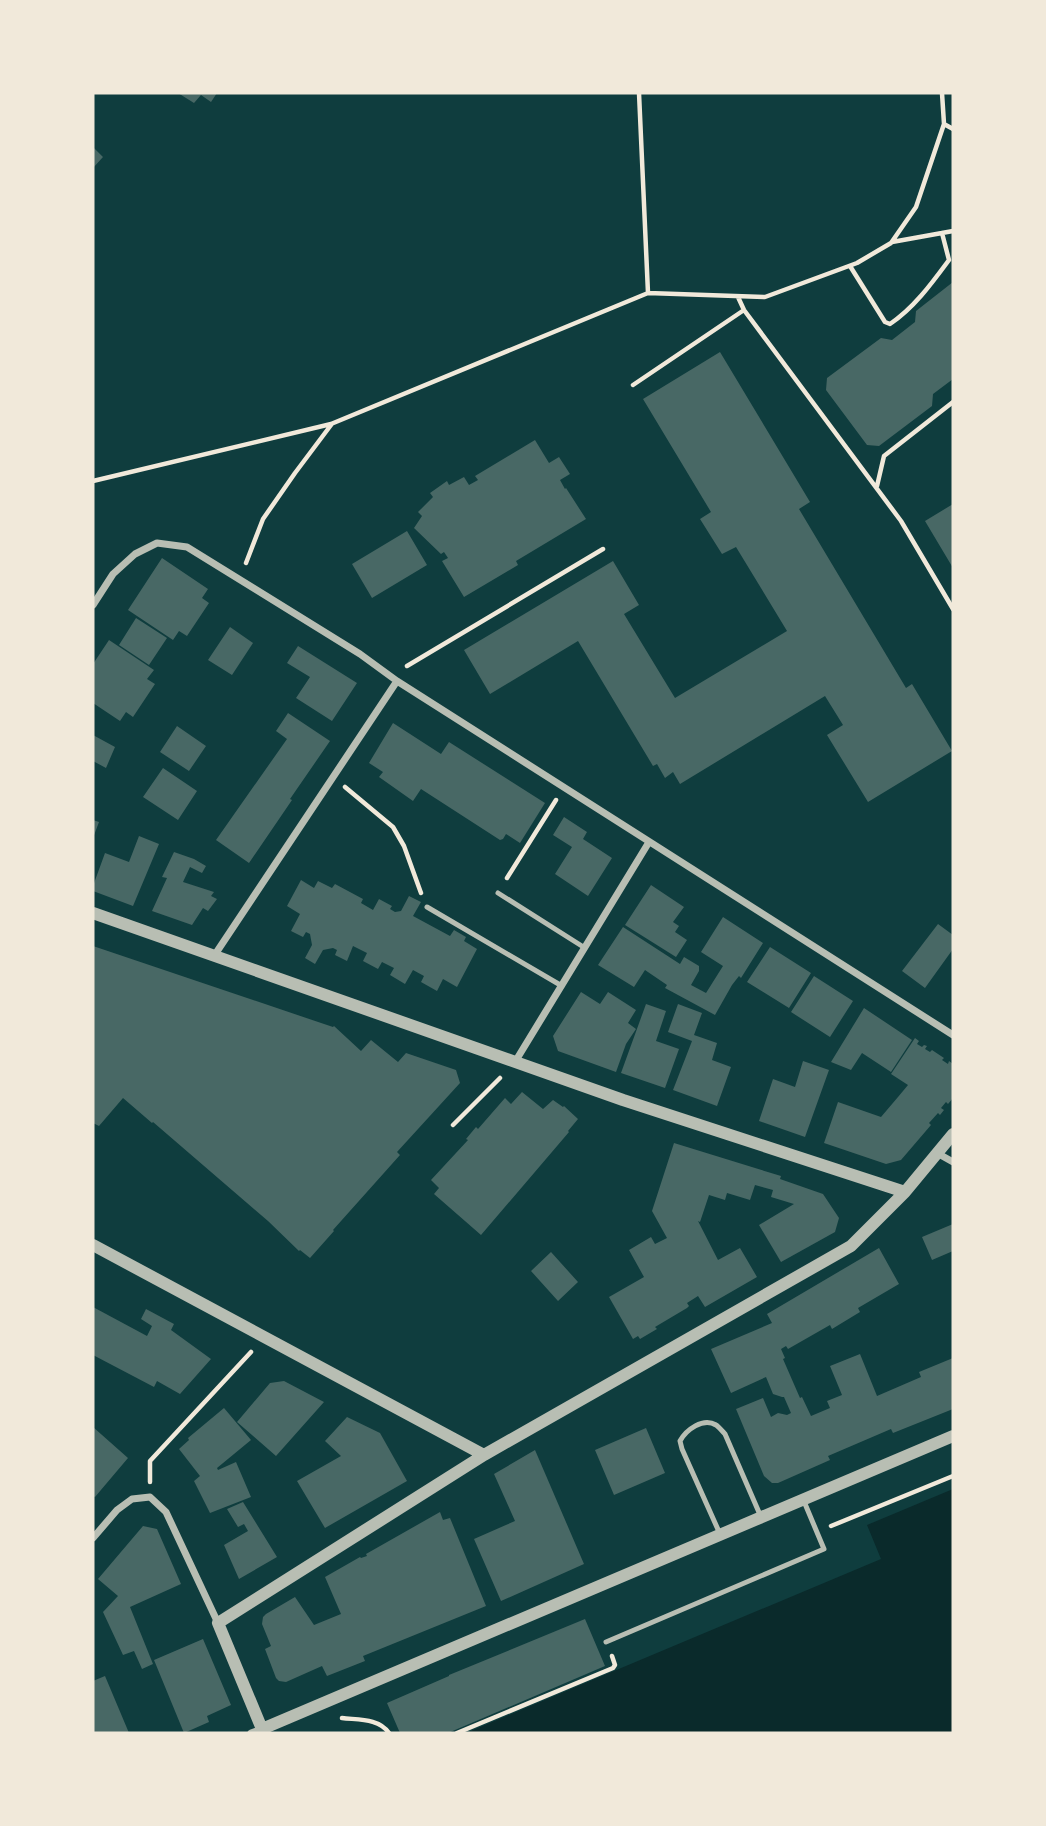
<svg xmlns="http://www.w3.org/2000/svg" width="1046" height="1826" font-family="'Nunito Sans',sans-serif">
	<rect width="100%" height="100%" fill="#0f3d3e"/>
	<!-- water -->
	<path fill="#0a2a2b" d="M953 1489V1733H466L881 1559 867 1525Z"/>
	<!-- building -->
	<path fill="#486865" d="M178 93H217L211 102 201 95 194 103Z
		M93 147 103 157 93 168Z
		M953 282V379L933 394 932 406 879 446 867 445 826 390 827 378 881 338 892 340 915 322 916 311Z
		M720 352 810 502 799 509 906 688 912 684 952 751 868 802 827 735 843 725 825 696 680 784 673 772 665 778 657 764 653 766 578 641 490 694 464 650 613 561 639 605 624 614 675 698 787 631 736 547 722 554 700 519 711 512 643 399Z
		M535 440 549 463 559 457 570 474 560 480 565 489 566 488 586 519 516 561 518 565 464 597 442 561 448 558 444 552 441 554 414 528 422 516 418 512 433 497 430 493 447 481 449 485 464 477 469 485 478 480 475 476Z
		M953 504V568L925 521Z
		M407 531 427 565 372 598 352 564Z
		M162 558 208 589 202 598 209 603 187 636 179 631 173 640 128 610Z
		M136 618 167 638 149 665 119 645Z
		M230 627 253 643 232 675 208 660Z
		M109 640 154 670 147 679 155 684 133 717 126 712 120 721 93 703V664Z
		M298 646 357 683 332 721 296 698 310 677 287 663Z
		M288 713 330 741 290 799 292 800 249 863 216 840 287 739 276 731Z
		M393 723 441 754 449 742 545 803 520 843 506 834 503 839 500 840 421 789 413 801 379 777 383 772 369 763Z
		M177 726 206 746 189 771 160 752Z
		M93 735 115 747 106 768 93 761Z
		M163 768 197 791 178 820 143 797Z
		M564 817 587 832 583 839 612 858 588 896 555 874 572 847 553 835Z
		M93 820 99 822 93 838Z
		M139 836 159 844 133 906 93 891V886L105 853 129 862Z
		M174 852 194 859 206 866 202 873 190 867 183 882 214 892 211 896 217 899 208 911 203 908 192 925 152 911 167 878 162 877Z
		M301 880 314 888 318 881 332 888 335 884 363 899 361 903 373 910 379 899 392 906 390 909 395 912 401 911 409 896 421 902 413 916 450 936 454 930 466 937 464 941 477 949 457 987 443 979 437 991 421 982 424 976 413 970 405 984 390 975 394 968 382 962 378 969 363 961 367 953 353 946 347 961 335 955 337 950 333 948 323 950 315 964 305 958 312 945 310 934 306 932 303 937 291 931 300 914 287 906Z
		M651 885 684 907 673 922 679 926 675 932 687 940 676 957 625 925Z
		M723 917 763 943 741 978 739 976 732 985 715 1015 665 988 667 985 645 970 634 987 598 965 623 927 680 964 684 957 699 966V971L691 985 706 993 723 966 701 952Z
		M938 924 953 935V949L925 988 902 971Z
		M93 946 333 1027 334 1026 361 1051 371 1040 398 1062 406 1053 456 1070 460 1083 397 1152 400 1155 333 1230 334 1231 310 1258 300 1250 299 1251 268 1221 153 1122 152 1123 123 1098 99 1126 93 1123Z
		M770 947 811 973 789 1008 747 982Z
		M814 976 853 1001 830 1037 791 1012Z
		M581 992 600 1004 608 992 636 1010 628 1023 636 1029 626 1044 616 1072 558 1051 553 1036Z
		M646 1004 666 1011 656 1041 679 1049 665 1088 621 1073Z
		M678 1004 702 1013 694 1035 717 1043 712 1060 731 1067 717 1106 673 1090 692 1041 668 1032Z
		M864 1008 912 1040 891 1072 862 1053 851 1070 831 1062Z
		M915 1038 919 1041 917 1044 922 1047 924 1045 927 1046 925 1049 930 1052 932 1050 944 1058 942 1060 948 1064 949 1061 953 1064V1098L948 1104 946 1102 941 1108 944 1110 940 1115 938 1113 929 1123 931 1125 901 1160 886 1164 824 1143 838 1102 881 1117 898 1097 908 1085 891 1074Z
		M803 1061 829 1070 805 1137 759 1121 773 1079 795 1087Z
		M522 1092 543 1109 553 1100 563 1107 564 1106 578 1119 568 1131 569 1132 481 1235 434 1194 439 1188 431 1180 468 1140 466 1139 476 1127 478 1129 505 1098 511 1104Z
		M674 1143 781 1176 780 1179 823 1194 839 1218 835 1232 781 1262 759 1225 794 1204 771 1197 773 1190 755 1185 750 1200 727 1193 725 1200 709 1195 700 1222 698 1221 718 1260 740 1248 757 1277 705 1307 698 1296 687 1303 689 1306 687 1308 655 1327 657 1329 640 1339 638 1336 633 1339 609 1297 644 1277 629 1250 651 1237 655 1244 667 1238 652 1211Z
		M953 1224V1251L932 1260 922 1237Z
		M879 1248 899 1284 858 1308 860 1312 832 1329 830 1325 788 1349 786 1346 781 1349 785 1358 783 1359 800 1398 802 1397 811 1416 830 1408 827 1401 842 1395 830 1366 860 1354 877 1396 921 1377 919 1372 953 1358V1409L893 1433 891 1429 828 1456 830 1460 778 1483H772L764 1476 736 1409 763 1398 771 1417 778 1413 787 1415 791 1413 784 1397H782L773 1394 766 1377 731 1393 711 1349 772 1323 767 1314Z
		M551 1252 578 1282 558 1301 531 1271Z
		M93 1307 147 1336 152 1326 141 1319 146 1309 174 1324 171 1330 211 1359 180 1394 157 1381 154 1387 93 1355Z
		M284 1381 324 1402 276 1456 237 1422 270 1383Z
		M224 1408 251 1440 217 1468 218 1470 236 1462 251 1497 210 1513 194 1481 200 1476 179 1449 189 1440 188 1438Z
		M347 1417 380 1433 407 1481 325 1528 297 1481 341 1456 325 1441Z
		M93 1427 128 1458 95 1497 93 1496Z
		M646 1428 665 1473 614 1495 595 1450Z
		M535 1450 584 1564 501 1601 474 1539 515 1521 494 1474Z
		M243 1502 277 1557 239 1579 224 1545 248 1531 244 1524 238 1527 227 1509Z
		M440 1512 443 1520 450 1518 486 1606 363 1656 365 1661 327 1676 322 1666 286 1682 279 1681 276 1678 265 1649 271 1646 262 1624 263 1617 266 1614 295 1597 314 1625 341 1614 325 1577 360 1557 361 1558 367 1556 366 1554Z
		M143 1526 157 1529 181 1584 130 1607 153 1664 142 1669 134 1651 123 1655 103 1612 118 1596 98 1579Z
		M585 1619 605 1666 448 1733H400L387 1703 449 1676V1675Z
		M203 1639 231 1705 207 1716 209 1722 184 1733 154 1660Z
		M105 1676 129 1733H93V1681Z"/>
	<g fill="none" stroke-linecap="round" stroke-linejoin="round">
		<!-- path -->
		<path stroke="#f1e9da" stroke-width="4.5" d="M639 93 648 293
			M944 124 953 129
			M892 242 953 231
			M850 266 885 322 890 324C914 308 932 283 949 260L942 233
			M738 297 744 310 901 521 953 609
			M633 385 744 310
			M93 481 331 424 648 293 765 297 857 263 891 243 916 207 944 124 942 93
			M877 486 884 456 953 402
			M246 563 263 519 295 473 331 425
			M407 666 603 549
			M345 787 393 827 404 846 421 893
			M507 878 556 800
			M453 1125 500 1078
			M150 1482V1461L251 1352
			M831 1526 953 1476
			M342 1718C358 1720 379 1718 389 1733
			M457 1733 613 1668 615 1665 612 1656"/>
		<!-- service -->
		<path stroke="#b8beb3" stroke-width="5" d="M498 893 585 948
			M427 907 562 986
			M720 1534 682 1449 680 1441C686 1430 703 1417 716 1425 718 1426 724 1433 725 1434L761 1517
			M606 1642 824 1549 803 1499"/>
		<!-- minor -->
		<path stroke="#b8beb3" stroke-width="7" d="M93 605 113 574 135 554 157 543 187 547 360 654 397 681 953 1035
			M214 956 397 681
			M515 1062 649 842
			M937 1153 953 1162
			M93 1538 117 1510 132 1499 150 1497 166 1512 218 1623
			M251 1733 262 1729"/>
		<!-- tertiary -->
		<path stroke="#b8beb3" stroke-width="12" d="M93 913 623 1100 905 1192
			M953 1134 905 1192 851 1246 484 1455 218 1623 262 1729 953 1436
			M93 1245 484 1455"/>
	</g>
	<!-- border -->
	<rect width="1046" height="1826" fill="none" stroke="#f1e9da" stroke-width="189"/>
</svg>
